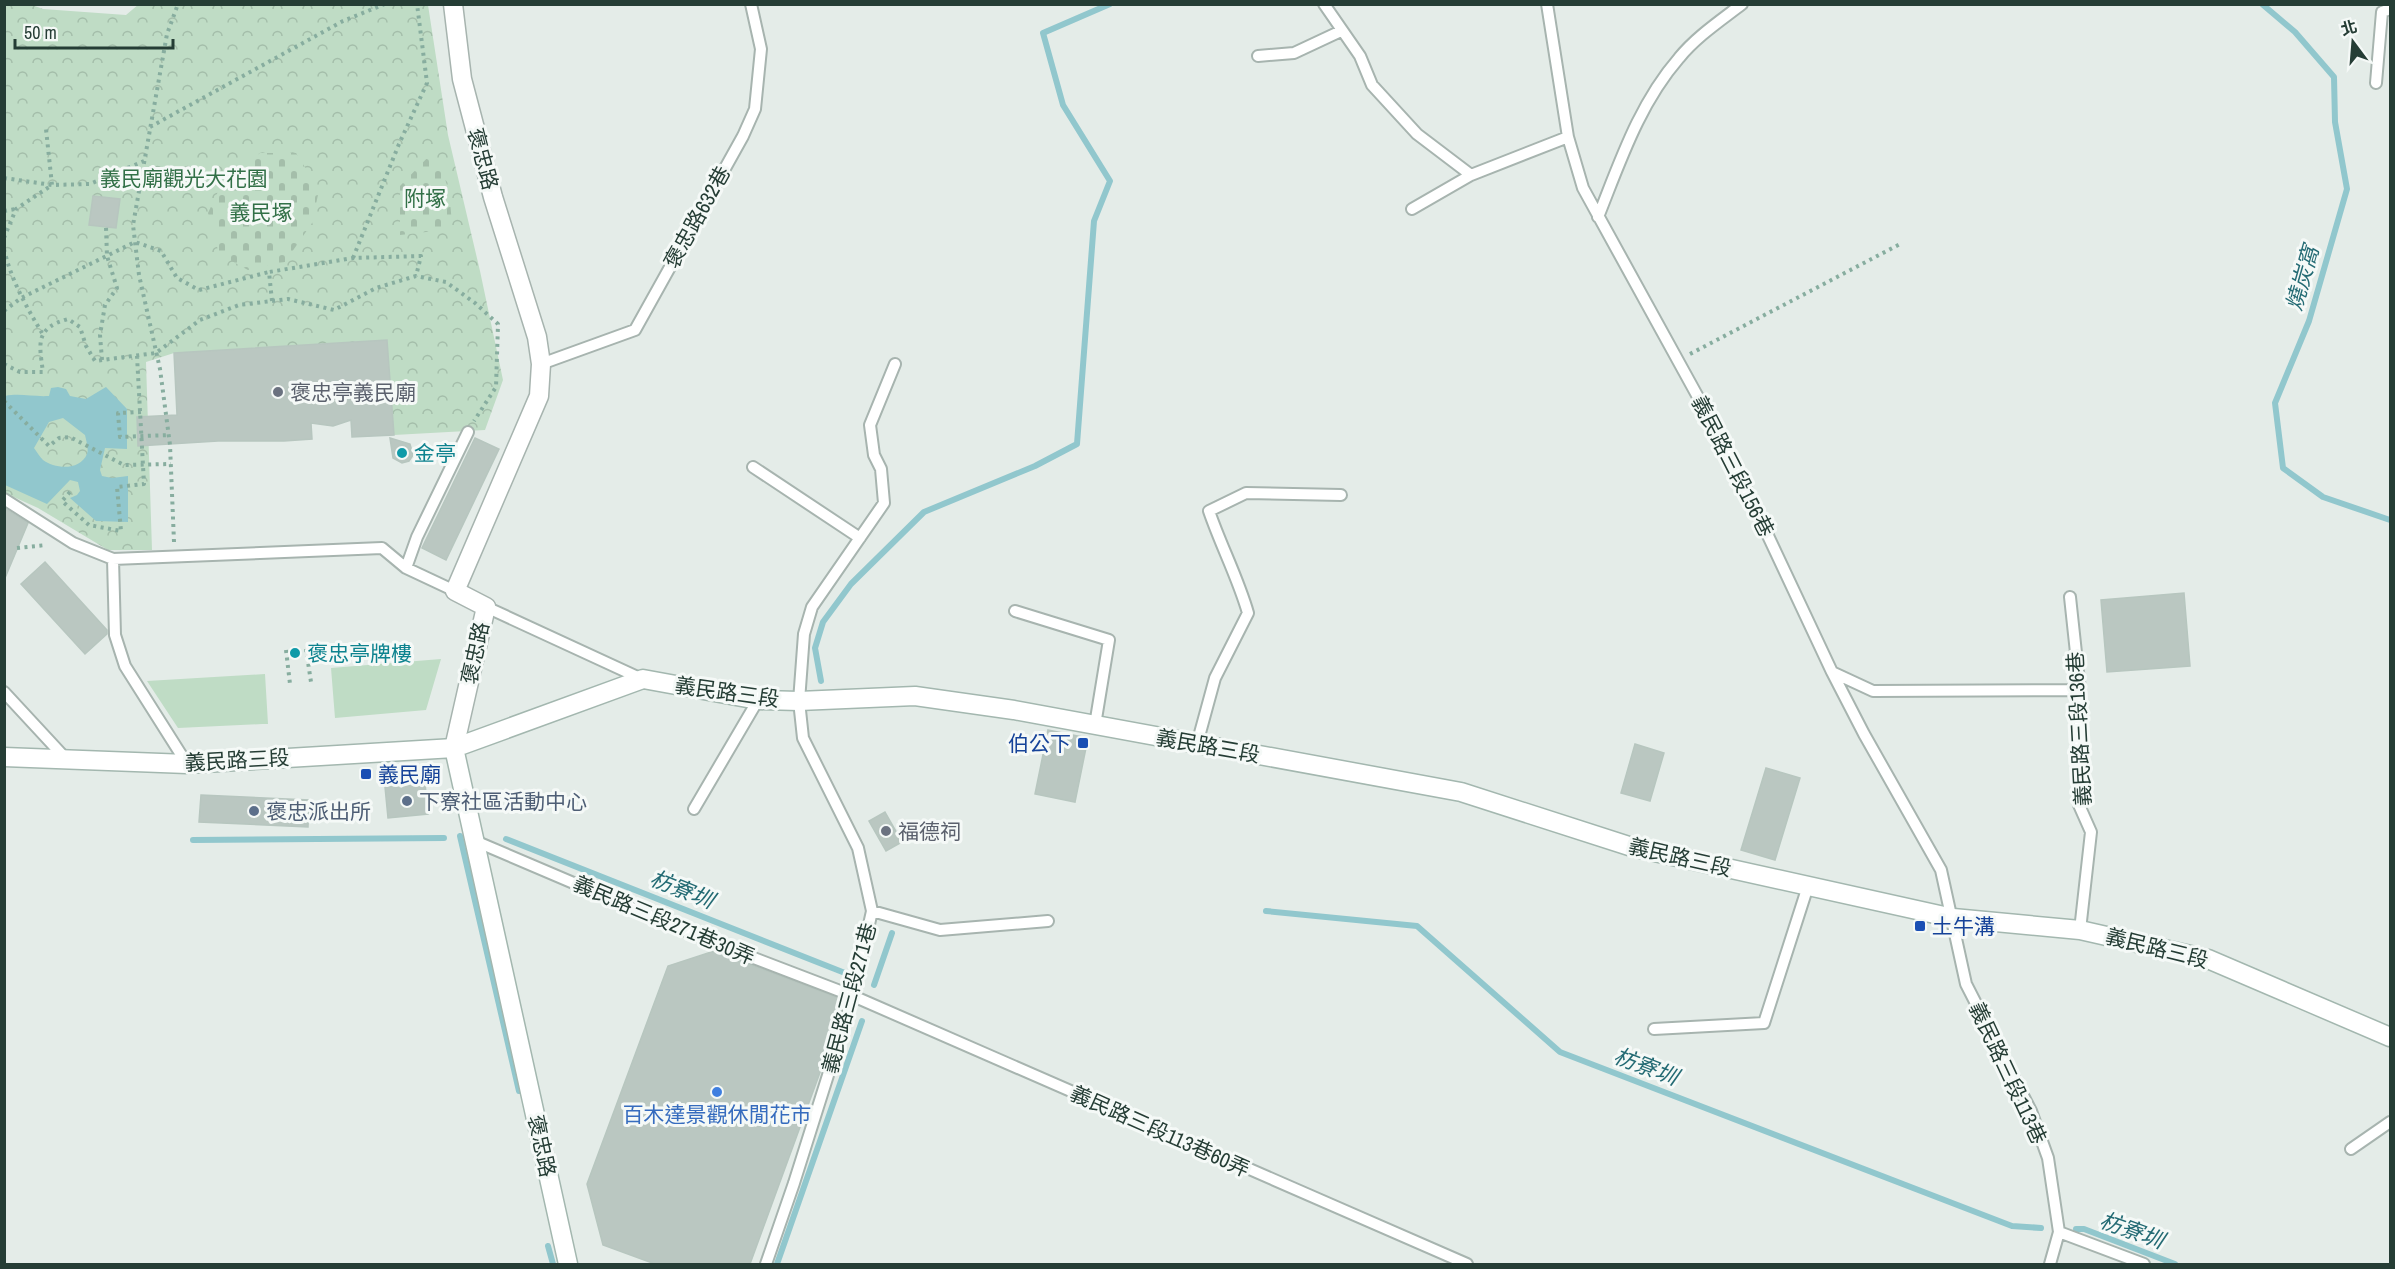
<svg xmlns="http://www.w3.org/2000/svg" width="2395" height="1269" font-family="'Archivo Narrow','Noto Sans TC',sans-serif">
	<defs>
		<pattern id="forest-crowns" width="20" height="18" patternUnits="userSpaceOnUse" patternTransform="scale(1.5)"><rect width="20" height="18" fill="#bfdcc5"/><path d="M2 6a3 3 0 1 1 6 0M12 15a3 3 0 1 1 6 0" fill="none" stroke="#a4beaa"/></pattern>
		<pattern id="cemetery-stones" width="16" height="16" patternUnits="userSpaceOnUse" patternTransform="scale(1.5)"><rect width="16" height="16" fill="#bfdcc5"/><path d="M2 7V4a2 2 0 0 1 4 0v3zM10 15v-3a2 2 0 0 1 4 0v3z" fill="#a4beaa"/></pattern>
	</defs>
	<rect width="100%" height="100%" fill="#e4ece8"/>
	<!-- grass -->
	<path fill="#bfdcc5" d="M441 659 426 710 335 718 331 668Z
		M265 674 268 724H262L178 728 147 681Z"/>
	<!-- forest -->
	<path fill="url(#forest-crowns)" d="M139 4 428 5 448 135 480 271 503 380 485 430 394 435 387 340 174 353 146 362 152 550H108L38 508 5 493V5H32L43 9 126 15Z"/>
	<!-- cemetery -->
	<path fill="url(#cemetery-stones)" d="M433 152C448 177 451 200 452 229L400 235V186Z
		M260 153H296L319 190 312 223 285 262 248 270 219 254 208 213 223 181Z"/>
	<!-- water -->
	<path fill="#91c7cd" fill-rule="evenodd" d="M58 387 66 389 70 396 86 399 106 387 127 409V449L105 448 100 470 102 476 112 478 128 476V522L96 521 70 498 77 495 80 491 78 482 70 480 47 504 5 485V396C20 393 33 397 49 396L51 388ZM63 418 85 435C86 440 89 449 87 454 80 471 55 469 43 460 40 457 37 452 34 448L49 422Z"/>
	<g fill="none" stroke-linecap="round" stroke-linejoin="round">
		<!-- stream -->
		<path stroke="#91c7cd" stroke-width="6" d="M2262 4 2295 32 2334 77 2335 122 2347 189 2309 321 2275 403 2283 468 2323 497 2390 520
			M821 681 815 648 823 622 851 584 924 512 1035 466 1077 444 1094 221 1110 181 1063 105 1043 33 1110 4
			M460 836 519 1091
			M506 839 845 973
			M193 840 444 838
			M1266 911 1417 926 1560 1052 2012 1226 2041 1228
			M874 985 892 933
			M2076 1229H2084L2175 1264
			M548 1246 553 1264
			M777 1264 862 1021"/>
	</g>
	<!-- building -->
	<path fill="#bac7c1" stroke="#b7c6bf" stroke-width="1.5" d="M93 196 120 199 116 228 89 225Z
		M387 340 394 435 352 437 351 420 333 426 311 423 312 439 284 441H218L138 446 137 417 177 415 174 353Z
		M390 438 410 444 413 455 409 461 402 463 393 458Z
		M475 438 499 449 446 560 422 548Z
		M4 508 28 523 5 578H4Z
		M45 562 107 630V634L85 654 21 584Z
		M2184 593 2190 666 2107 672 2101 600Z
		M1048 730 1088 738 1075 802 1035 794Z
		M1635 744 1664 753 1650 801 1621 793Z
		M1766 768 1800 778 1775 860 1741 850Z
		M425 783 428 814 388 818 385 787Z
		M201 795 309 800 308 827 199 822Z
		M885 812 902 842 886 851 869 821Z
		M714 951 844 1000 826 1056 750 1264H655L603 1245 587 1184 668 966Z"/>
	<g fill="none" stroke-linecap="round" stroke-linejoin="round">
		<!-- lane casing -->
		<g stroke="#a7b4af" stroke-width="14">
			<path id="lane" d="M1324 4 1360 56 1372 85 1417 134 1471 175
				M1547 4 1568 137 1583 188 1731 457 1832 672 1864 734 1941 870 1966 984 2031 1111 2048 1158 2059 1232 2050 1264
				M1258 56 1294 53 1341 31
				M2376 83 2382 12 2390 9
				M1412 209 1471 175 1568 137
				M1598 217C1620 162 1639 104 1679 58 1696 37 1720 21 1742 4
				M541 364 635 330 743 136 755 109 761 49 751 4
				M753 467 860 538
				M4 499 73 543 113 559 382 548 406 568 455 591
				M113 559 115 635 125 666 187 764
				M406 568 417 537 468 432
				M2070 597 2080 690 2079 805 2091 832 2080 930
				M486 607 642 679
				M1015 611 1109 640 1095 725
				M1832 672 1873 691 2080 690
				M4 692 67 760
				M1197 744 1215 678 1248 613C1238 578 1221 546 1209 511L1246 493 1341 495
				M694 809 758 700
				M475 841 712 942 853 996 1467 1264
				M872 911 940 930 1048 921
				M1654 1029 1764 1023 1808 886
				M2351 1149 2390 1122
				M2059 1232 2144 1264
				M766 1264 794 1183 853 996 872 911 858 848 803 738 799 701 804 634 812 607 884 503 881 469 874 455 870 425 895 364"/>
		</g>
		<!-- street casing -->
		<g stroke="#a7b4af" stroke-width="21">
			<path id="street" d="M453 4 462 79 493 197 537 337 541 364 539 396 455 591 486 607 454 748"/>
		</g>
		<!-- secondary casing -->
		<g stroke="#a3b7af" stroke-width="21">
			<path id="secondary" d="M454 748 568 1264
				M4 757 187 764 454 748 643 679 758 700 799 701 915 696 1014 710 1461 792 1632 847 1953 918 2080 930 2208 959 2390 1037"/>
		</g>
		<!-- path -->
		<path stroke="#87ad9f" stroke-width="4" stroke-dasharray="3 4.5" stroke-linecap="butt" d="M150 127 343 21 385 4
			M4 178 52 185 90 184 144 161
			M4 211 15 209
			M4 238 16 209 52 185 46 129
			M4 249C11 280 26 306 42 333
			M353 258 399 144 427 83 417 4
			M272 301 269 272 353 258 421 256 416 276
			M4 311 21 298 135 242 161 251 177 278 199 290 269 272
			M1690 354 1902 243
			M102 360 100 335 105 305 117 288 107 256 106 227
			M4 364 20 372H43C39 343 35 328 68 319L80 327 86 346 95 361 102 360 156 353 200 320 239 305 288 299 334 310 376 288 416 276 446 282 475 303 498 324 496 387 474 421
			M4 401 49 446 59 438 70 437 124 465 171 464
			M141 412 118 413 120 437 169 435
			M70 492 62 501 89 525 121 531 117 487 144 484 137 356
			M174 542 170 445 160 369 139 275 133 225 167 34 178 4
			M17 548 46 545
			M306 649 311 682
			M286 650 290 684"/>
		<!-- lane -->
		<use href="#lane" stroke="#fff" stroke-width="10"/>
		<!-- street -->
		<use href="#street" stroke="#fff" stroke-width="18"/>
		<!-- secondary -->
		<use href="#secondary" stroke="#fff" stroke-width="18"/>
	</g>
	<!-- markers -->
	<g fill="#6b7280" stroke="#f5f9f7" stroke-width="2">
		<circle cx="278" cy="392" r="6"/>
		<circle cx="886" cy="831" r="6"/>
	</g>
	<g fill="#0f9aa8" stroke="#f5f9f7" stroke-width="2">
		<circle cx="402" cy="453" r="6"/>
		<circle cx="295" cy="653" r="6"/>
	</g>
	<g fill="#1a4fb4" stroke="#f5f9f7" stroke-width="2">
		<rect x="1077" y="737" width="12" height="12" rx="3"/>
		<rect x="360" y="768" width="12" height="12" rx="3"/>
		<rect x="1914" y="920" width="12" height="12" rx="3"/>
	</g>
	<g fill="#5c6f8a" stroke="#f5f9f7" stroke-width="2">
		<circle cx="407" cy="801" r="6"/>
		<circle cx="254" cy="811" r="6"/>
	</g>
	<circle fill="#3f7fe0" stroke="#f5f9f7" stroke-width="2" cx="717" cy="1092" r="6"/>
	<g text-anchor="middle" dominant-baseline="central" stroke-width="6" stroke-linejoin="round" paint-order="stroke">
		<!-- street labels -->
		<g font-size="21" fill="#253d35" stroke="#f5f9f7">
			<text transform="translate(483 159) rotate(75)">褒忠路</text>
			<text transform="translate(697 217) rotate(-61)">褒忠路632巷</text>
			<text transform="translate(1733 466) rotate(63)">義民路三段156巷</text>
			<text transform="translate(475 653) rotate(-78)">褒忠路</text>
			<text transform="translate(727 692) rotate(8)">義民路三段</text>
			<text transform="translate(2079 729) rotate(-93)">義民路三段136巷</text>
			<text transform="translate(1208 746) rotate(10)">義民路三段</text>
			<text transform="translate(237 760) rotate(-3)">義民路三段</text>
			<text transform="translate(1680 857) rotate(13)">義民路三段</text>
			<text transform="translate(664 920) rotate(23)">義民路三段271巷30弄</text>
			<text transform="translate(2157 948) rotate(14)">義民路三段</text>
			<text transform="translate(849 998) rotate(-75)">義民路三段271巷</text>
			<text transform="translate(2008 1073) rotate(65)">義民路三段113巷</text>
			<text transform="translate(1160 1131) rotate(24)">義民路三段113巷60弄</text>
			<text transform="translate(542 1146) rotate(78)">褒忠路</text>
		</g>
		<!-- park labels -->
		<g font-size="21" fill="#327047" stroke="#f5f9f7">
			<text x="184" y="178">義民廟觀光大花園</text>
			<text x="425" y="198">附塚</text>
			<text x="261" y="212">義民塚</text>
		</g>
		<!-- worship labels -->
		<g font-size="21" fill="#5b616d" stroke="#f5f9f7" text-anchor="start">
			<text x="290" y="392">褒忠亭義民廟</text>
			<text x="898" y="831">福德祠</text>
		</g>
		<!-- culture labels -->
		<g font-size="21" fill="#0d838f" stroke="#f5f9f7" text-anchor="start">
			<text x="414" y="453">金亭</text>
			<text x="307" y="653">褒忠亭牌樓</text>
		</g>
		<!-- transit labels -->
		<g font-size="21" fill="#164399" stroke="#f5f9f7" text-anchor="start">
			<text x="1071" y="743" text-anchor="end">伯公下</text>
			<text x="378" y="774">義民廟</text>
			<text x="1932" y="926">土牛溝</text>
		</g>
		<!-- service labels -->
		<g font-size="21" fill="#4e5e75" stroke="#f5f9f7" text-anchor="start">
			<text x="419" y="801">下寮社區活動中心</text>
			<text x="266" y="811">褒忠派出所</text>
		</g>
		<!-- shop labels -->
		<g font-size="21" fill="#366cbe" stroke="#f5f9f7">
			<text x="717" y="1114">百木達景觀休閒花市</text>
		</g>
		<!-- water labels -->
		<g font-size="22" font-style="italic" fill="#246b74" stroke="#f5f9f7">
			<text transform="translate(2302 278) rotate(-74)">燒炭窩</text>
			<text transform="translate(682 889) rotate(22)">枋寮圳</text>
			<text transform="translate(1646 1066) rotate(21)">枋寮圳</text>
			<text transform="translate(2132 1230) rotate(20)">枋寮圳</text>
		</g>
	</g>
	<!-- border -->
	<rect width="2395" height="1269" fill="none" stroke="#253d35" stroke-width="12"/>
	<!-- north arrow -->
	<g transform="translate(2353 42) rotate(344)" stroke="#f5f9f7" stroke-width="4.5" paint-order="stroke">
	<path d="M0-4.5L10 22L0 15L-10 22Z" fill="#253d35"/>
	<text y="-9" font-size="16" font-weight="bold" text-anchor="middle" fill="#253d35">北</text>
	</g>
	<!-- scale -->
	<path d="M15 39v9h158v-9" fill="none" stroke="#253d35" stroke-width="3"/>
	<text x="24" y="39" font-size="18" fill="#253d35" stroke="#f5f9f7" stroke-width="4.5" paint-order="stroke">50 m</text>
</svg>
